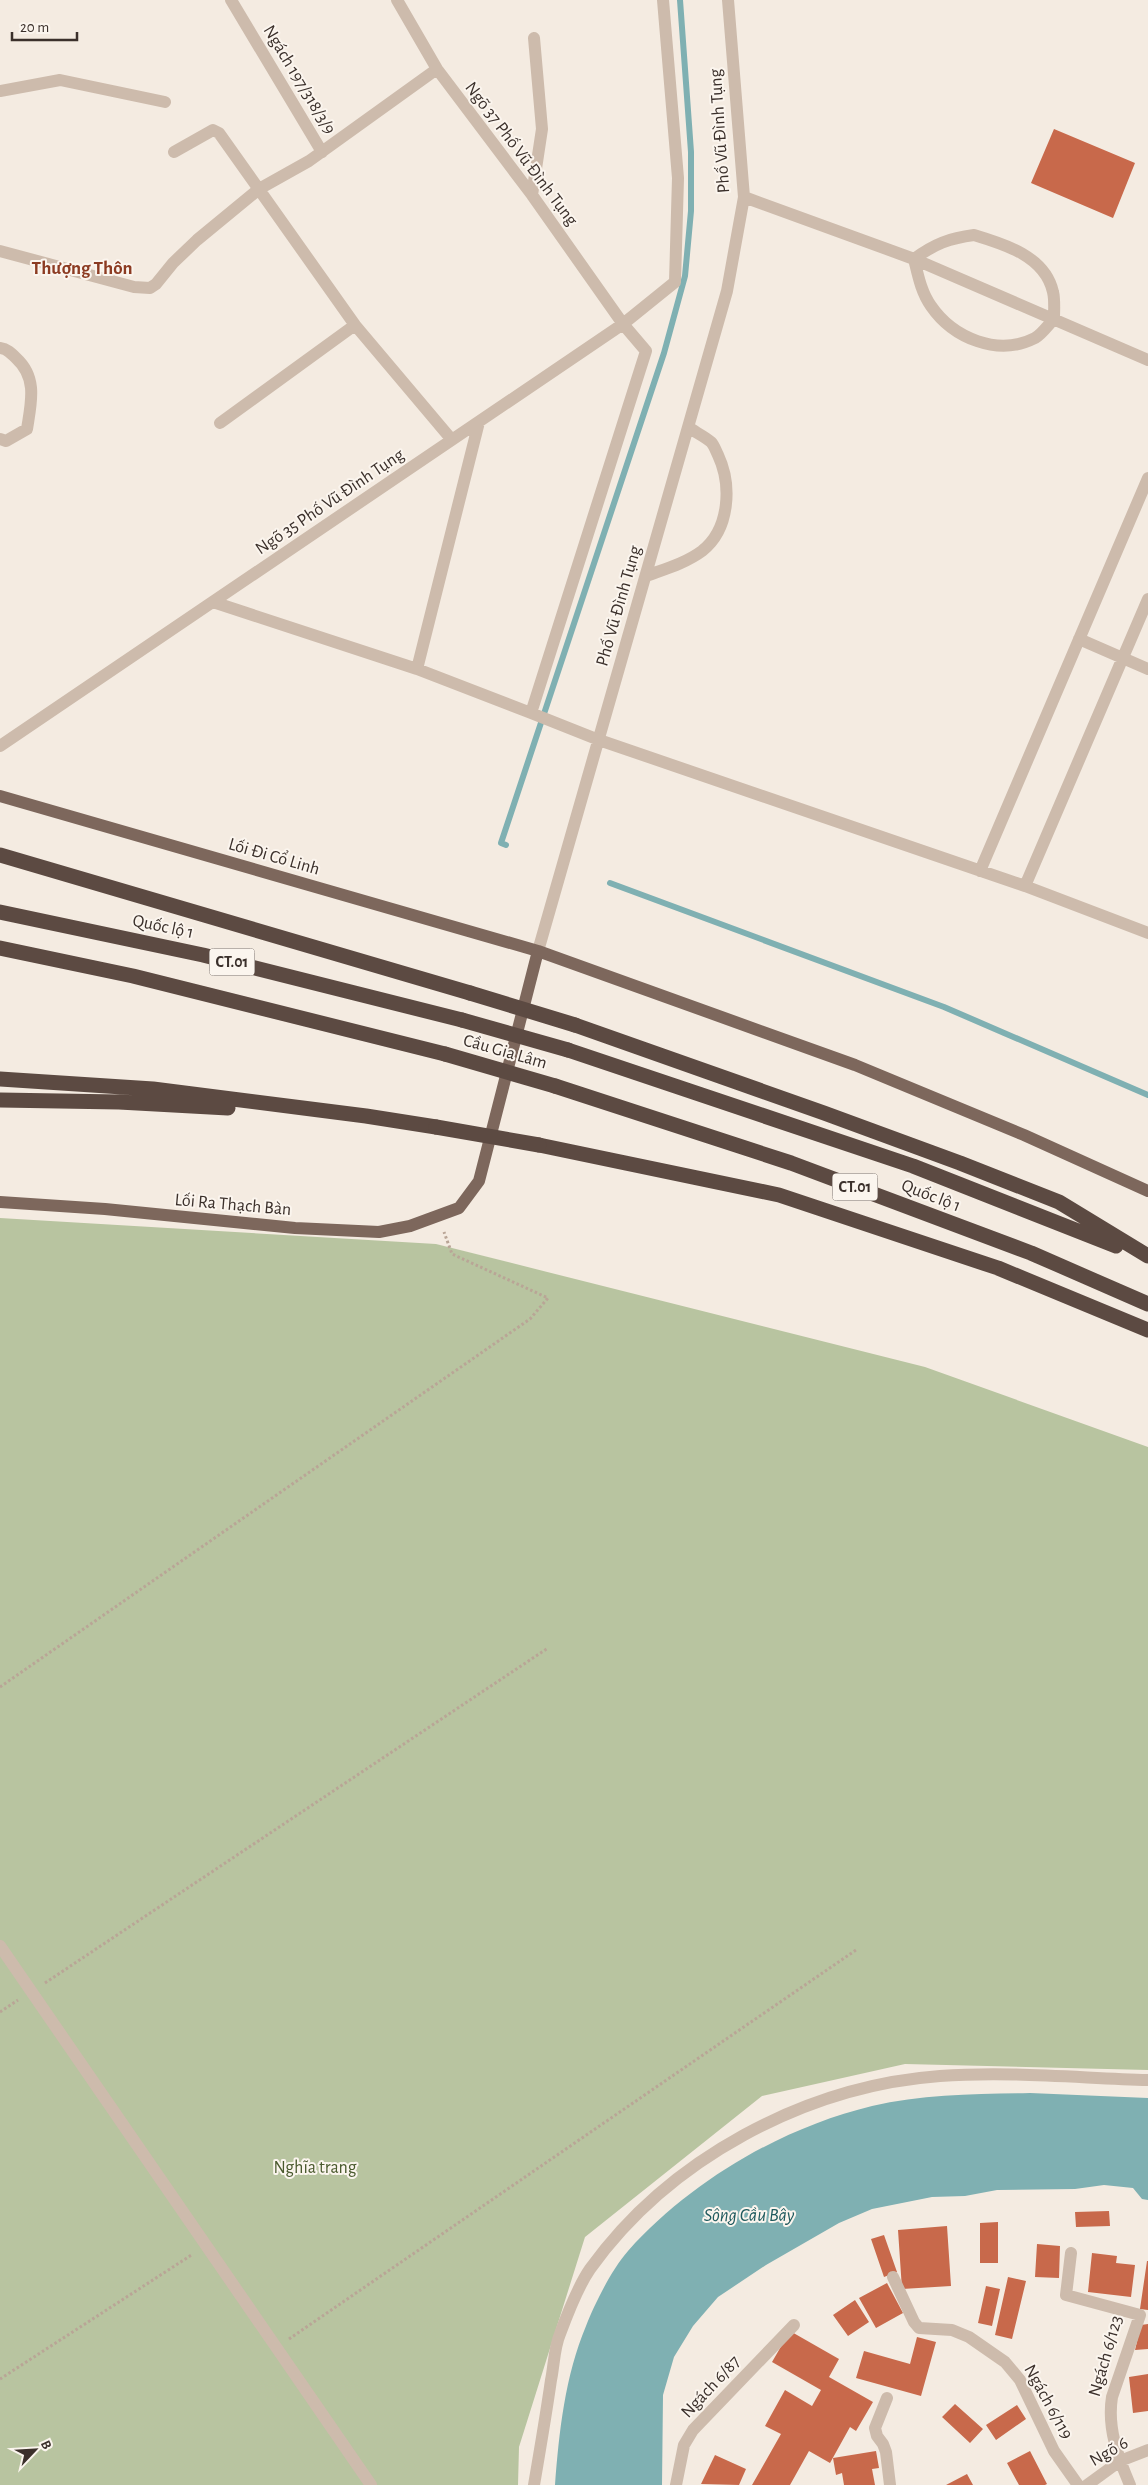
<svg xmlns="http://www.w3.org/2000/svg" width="1148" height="2485" font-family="'Alegreya Sans',sans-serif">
	<rect width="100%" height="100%" fill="#f4ebe1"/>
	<!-- green -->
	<path fill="#b8c4a0" d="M0 1218 436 1244 925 1367 1148 1447V2070L905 2064 762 2096 585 2237 519 2447 518 2485H0Z"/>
	<!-- water -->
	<path fill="#7fb0b2" d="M1030 2093 1148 2098V2200L1142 2199 1133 2188 1104 2185 1075 2189 997 2190 965 2196 932 2197 872 2209 839 2223 766 2265 718 2297 693 2326 674 2357 663 2395 662 2485H555C559 2432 565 2376 586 2326 595 2303 612 2269 628 2251 691 2181 781 2128 872 2106 923 2094 978 2094 1030 2093Z"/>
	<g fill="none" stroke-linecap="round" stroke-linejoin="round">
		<!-- stream -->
		<path stroke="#7fb0b2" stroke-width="6" d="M506 845 501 843 664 353 685 276 691 211V152L680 0
			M610 883 944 1007 1148 1095"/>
	</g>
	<!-- building -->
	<path fill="#c8694b" d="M1054 129 1135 163 1113 218 1031 183Z
		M1109 2211 1110 2226 1076 2227 1075 2212Z
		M998 2222V2263H980V2223Z
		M947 2226 951 2286 902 2289 898 2230Z
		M884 2235 897 2272 884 2277 871 2239Z
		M1037 2244 1060 2246 1059 2278 1035 2277Z
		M1092 2253 1117 2256 1116 2263 1135 2265 1131 2297 1088 2292Z
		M1147 2261H1148V2310L1140 2309Z
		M1008 2277 1026 2281 1012 2339 995 2335Z
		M887 2283 903 2313 876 2328 859 2298Z
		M986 2286 1000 2289 992 2326 978 2323Z
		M855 2300 869 2322 848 2336 833 2315Z
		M1148 2324V2349L1135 2350 1141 2325Z
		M790 2331 839 2359 829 2377 873 2402 856 2431 850 2427 830 2463 809 2451 790 2485H752L781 2434 765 2426 785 2390 812 2406 821 2390 772 2362Z
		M917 2337 936 2342 921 2396 856 2378 864 2351 910 2364Z
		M1148 2374V2411L1133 2413 1129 2377Z
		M955 2404 983 2429 970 2443 942 2417Z
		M1017 2405 1026 2419 996 2440 986 2425Z
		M876 2451 879 2468 872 2469 875 2485H844L842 2473 836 2475 833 2458Z
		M1030 2451 1047 2484 1045 2485H1019L1007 2463Z
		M715 2455 746 2469 739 2485 701 2484Z
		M967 2474 973 2485H946Z"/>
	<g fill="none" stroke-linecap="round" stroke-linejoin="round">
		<!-- path -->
		<path stroke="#b9a596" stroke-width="3" stroke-dasharray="2.5 2.5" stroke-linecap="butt" d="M0 1687 530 1319 548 1298 452 1254 444 1232
			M45 1983 548 1648
			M0 2012 18 2000
			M289 2339 856 1950
			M0 2379 193 2254"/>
		<!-- minor -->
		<path stroke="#cdbbac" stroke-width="12" d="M231 0 322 152
			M0 91 60 80 165 102
			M174 152 213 130 219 133 355 325 220 423
			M532 195 542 129 534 38
			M744 197 914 259 1148 360
			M974 235C1004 244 1045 256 1053 292 1055 300 1054 310 1054 319 1048 325 1042 334 1035 338 998 357 953 338 931 306 921 292 918 275 914 259 934 244 950 238 974 235Z
			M0 251 134 287 150 288 156 284 173 263 197 240 259 189 309 161 437 69
			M355 325 452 440
			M0 348C7 349 11 353 16 358 38 378 31 403 27 429L6 441 0 439
			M646 576C665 569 686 563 702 551 730 529 732 485 718 455 716 451 714 445 711 442 704 436 695 432 688 427
			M213 602 417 669 531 713 646 351 623 324 532 195 437 69 397 0
			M1079 639 1148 669
			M417 669 479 422
			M531 713 599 740 1025 886 1148 933
			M0 746 623 324 675 282 678 178 663 0
			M980 871 1148 478
			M1025 886 1148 599
			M538 951 727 291 744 197 728 0
			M0 1946 371 2485
			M1071 2253 1066 2295 1140 2315 1112 2397C1107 2428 1118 2457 1130 2485
			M893 2277 914 2322 919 2328 952 2330 969 2337 1005 2362 1020 2380 1054 2451 1078 2485
			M887 2398 875 2428 877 2436 883 2444 886 2452 890 2485
			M534 2485C540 2450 546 2415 551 2380 554 2366 554 2348 560 2334 567 2315 579 2285 590 2269 669 2159 805 2086 940 2076 1009 2071 1079 2078 1148 2080
			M676 2485 684 2445 693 2430 794 2325
			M1087 2485 1120 2461 1148 2450"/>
		<!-- major -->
		<path stroke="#7d675c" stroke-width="12" d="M0 796 538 951 855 1065 1024 1135 1148 1191
			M0 1202 105 1209 295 1228 379 1232 410 1226 459 1208 479 1181 538 951"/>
		<!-- highway -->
		<path stroke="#5c4a42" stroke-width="15" d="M0 855 470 993
			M0 912 203 955 462 1020
			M0 948 133 976 445 1054
			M575 1025 824 1113 960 1163 1059 1202 1148 1256
			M568 1050 913 1166 1116 1246
			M0 1079 153 1089 366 1116 436 1127
			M555 1086 791 1163 1031 1253 1148 1304
			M0 1100 119 1102 228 1108
			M539 1145 779 1195 998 1268 1148 1330"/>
		<!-- highway-bridge -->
		<path stroke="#5c4a42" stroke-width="15" d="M470 993 575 1025
			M462 1020 568 1050
			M445 1054 555 1086
			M436 1127 539 1145"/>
	</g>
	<g text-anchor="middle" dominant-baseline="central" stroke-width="4" stroke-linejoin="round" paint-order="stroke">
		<!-- shield labels -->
		<g fill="#fbf5ee" stroke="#756b66" stroke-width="1">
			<rect x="209.5" y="948.5" width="45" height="27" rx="4"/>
			<rect x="832.5" y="1173.5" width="45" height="27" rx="4"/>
		</g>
		<g font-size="16" font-weight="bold" fill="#3b302b">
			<text x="232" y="962">CT.01</text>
			<text x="855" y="1187">CT.01</text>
		</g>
		<!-- street labels -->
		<g font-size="18" fill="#3b302b" stroke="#fbf5ee">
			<text transform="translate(299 80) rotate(59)">Ngách 197/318/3/9</text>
			<text transform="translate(720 131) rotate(-94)">Phố Vũ Đình Tụng</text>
			<text transform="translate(521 154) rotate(53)">Ngõ 37 Phố Vũ Đình Tụng</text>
			<text transform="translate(330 502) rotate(-34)">Ngõ 35 Phố Vũ Đình Tụng</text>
			<text transform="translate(619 606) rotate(-74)">Phố Vũ Đình Tụng</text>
			<text transform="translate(274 857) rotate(16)">Lối Đi Cổ Linh</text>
			<text transform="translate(163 927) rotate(12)">Quốc lộ 1</text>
			<text transform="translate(505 1052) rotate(16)">Cầu Gia Lâm</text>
			<text transform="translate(931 1196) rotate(21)">Quốc lộ 1</text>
			<text transform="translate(233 1205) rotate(5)">Lối Ra Thạch Bàn</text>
			<text transform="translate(1106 2356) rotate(-74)">Ngách 6/123</text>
			<text transform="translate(711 2387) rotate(-47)">Ngách 6/87</text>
			<text transform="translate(1048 2402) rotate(61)">Ngách 6/119</text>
			<text transform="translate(1109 2452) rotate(-30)">Ngõ 6</text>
		</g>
		<!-- park labels -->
		<g font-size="18" fill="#4a5a2e" stroke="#fbf5ee">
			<text x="315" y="2168">Nghĩa trang</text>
		</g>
		<!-- neighbourhood labels -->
		<g font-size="19" font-weight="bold" fill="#8c3b22" stroke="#fbf5ee">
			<text x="82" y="268">Thượng Thôn</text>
		</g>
		<!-- water labels -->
		<g font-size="19" font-style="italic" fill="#1f5a5e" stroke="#fbf5ee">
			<text x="749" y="2215">Sông Cầu Bây</text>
		</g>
	</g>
	<!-- north arrow -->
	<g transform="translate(35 2450) rotate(65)" stroke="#fbf5ee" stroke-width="4" paint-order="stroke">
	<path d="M0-4L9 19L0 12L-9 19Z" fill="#3b302b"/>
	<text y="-8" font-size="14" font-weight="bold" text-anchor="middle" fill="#3b302b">B</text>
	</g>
	<!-- scale -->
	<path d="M12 32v8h65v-8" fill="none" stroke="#3b302b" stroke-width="2.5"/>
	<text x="20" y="32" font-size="15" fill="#3b302b" stroke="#fbf5ee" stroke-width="4" paint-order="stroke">20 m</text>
</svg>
